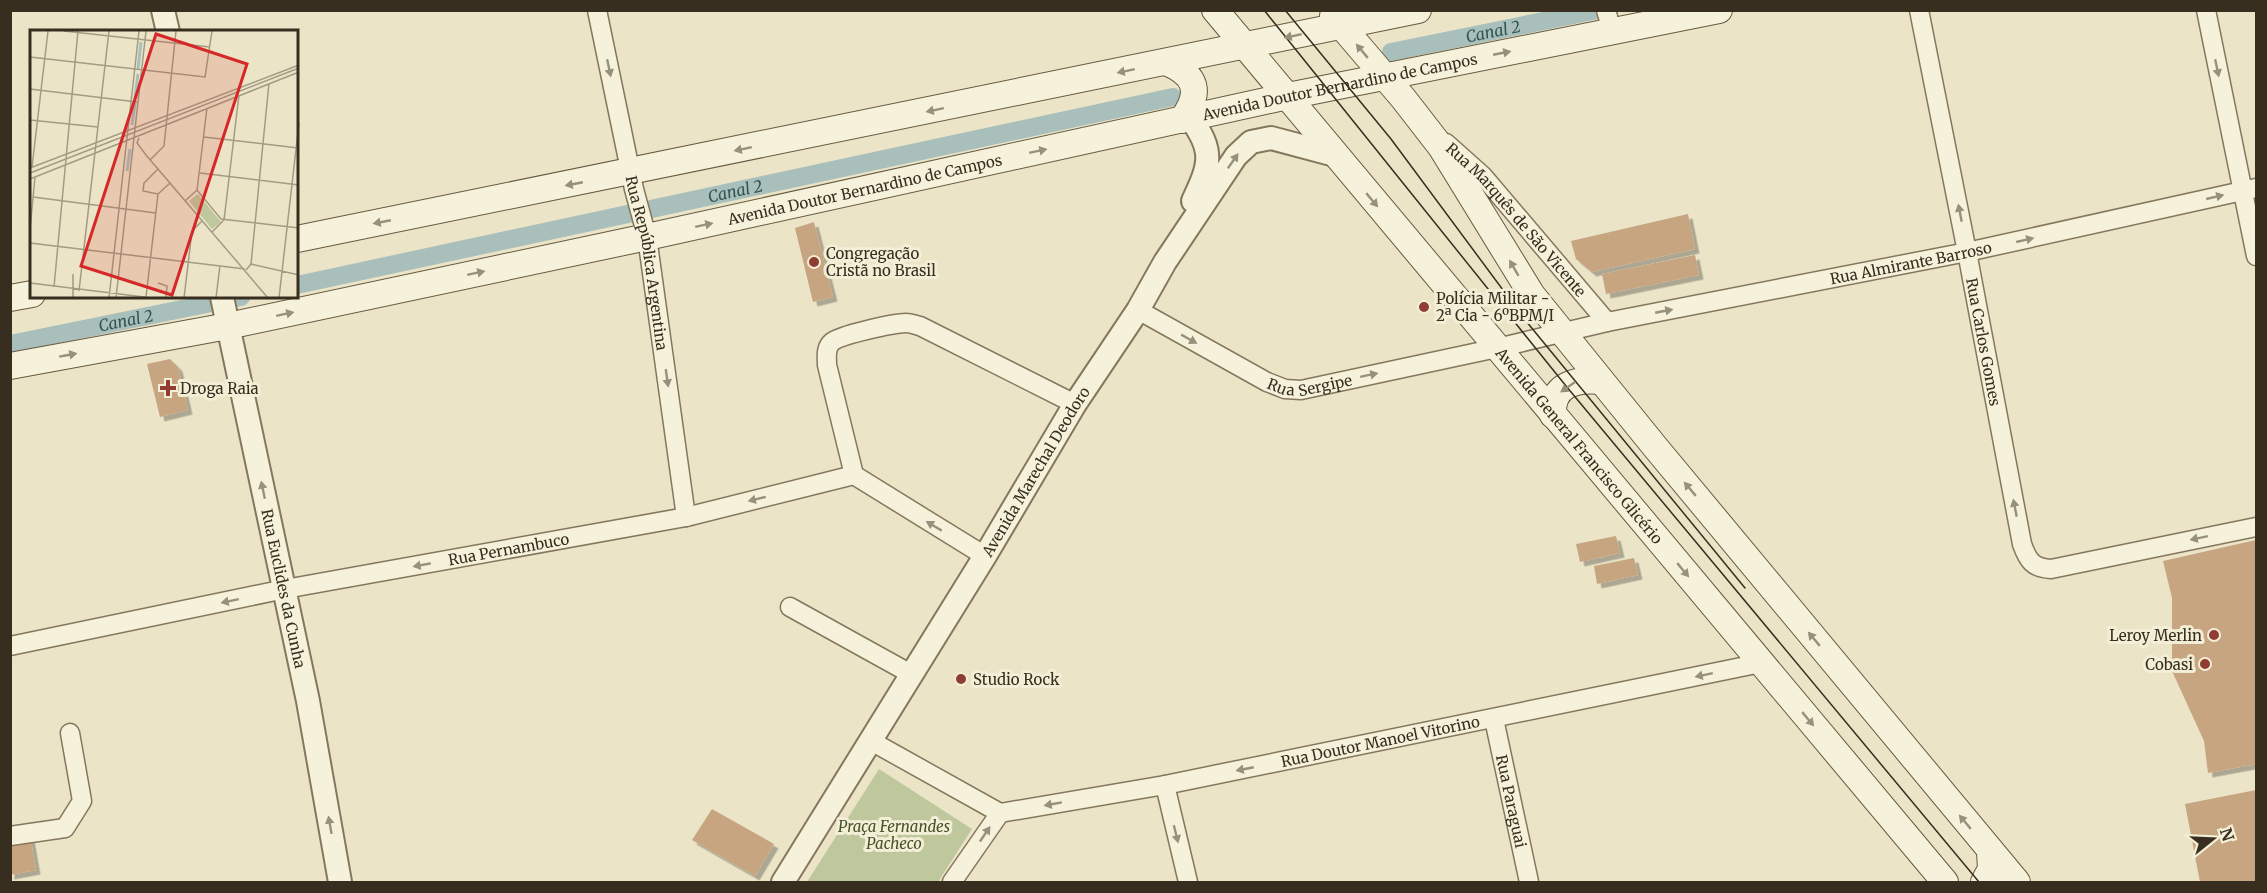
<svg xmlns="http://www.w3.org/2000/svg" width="2267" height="893" font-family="Merriweather,serif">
	<defs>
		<filter id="shadow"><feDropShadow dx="4.5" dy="4.5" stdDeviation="0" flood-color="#0004"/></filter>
	</defs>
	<rect width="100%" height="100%" fill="#ebe4c7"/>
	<!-- green -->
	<path fill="#bec89c" d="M879 769 972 829 938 882H807Z"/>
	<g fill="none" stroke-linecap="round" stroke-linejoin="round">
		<!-- canal -->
		<g stroke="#a8bfbb" stroke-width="18">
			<path id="s1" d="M1391 52 1593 11"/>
			<path id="s2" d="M297 285 1173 97"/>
			<path id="s3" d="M10 344 241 297"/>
		</g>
	</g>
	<!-- building -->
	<path fill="#c6a580" filter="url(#shadow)" d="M1688 214 1695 249 1592 272 1576 259 1571 241Z
		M814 222 833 297 813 302 795 228Z
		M1695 255 1699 275 1606 294 1602 274Z
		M170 359 178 367 188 410 160 417 147 364Z
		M1616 536 1620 553 1580 562 1576 544Z
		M2256 540V764L2208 773 2204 741 2172 671V598L2163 561Z
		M1634 558 1638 575 1597 584 1594 566Z
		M2256 790V882H2200L2185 804Z
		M712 809 774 844 755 876 692 840Z
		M30 836 36 870 10 875V840Z"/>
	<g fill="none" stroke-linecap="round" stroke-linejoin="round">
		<!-- minor casing -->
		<g stroke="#85775e" stroke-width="21">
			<g id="minor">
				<path id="s4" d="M597 10 634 189 647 237 686 517"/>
				<path d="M1606 10 1612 31"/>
				<path id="s5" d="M1919 10 1967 252 2022 544C2028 561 2033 568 2051 569L2256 527"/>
				<path d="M2206 10 2256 256"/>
				<path id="s6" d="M1446 143 1483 176 1607 322"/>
				<path id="s7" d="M1138 310 1267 382 1285 389 1301 390 1497 348 1607 322 1967 252 2256 188"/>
				<path d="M854 475 827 365C827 357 825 348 832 342 840 335 894 323 906 323 911 323 915 325 920 326L1075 404"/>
				<path d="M790 607 911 674"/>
				<path id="s8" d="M10 646 285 589 686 517 854 475 985 556"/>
				<path id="s9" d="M1494 719 1529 882"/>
				<path d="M871 741 1000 813 952 882"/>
				<path d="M1165 785 1188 882"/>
				<path id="s10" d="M1000 813 1165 785 1761 663"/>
				<path d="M10 836 65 828 82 801 70 733"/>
			</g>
		</g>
		<!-- tertiary casing -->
		<g stroke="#85775e" stroke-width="26">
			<g id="tertiary">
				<path d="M163 10 168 32"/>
				<path d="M1190 118C1215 151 1210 165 1193 201"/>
				<path id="s11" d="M222 297 308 701 340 882"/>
				<path id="s12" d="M783 882 985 556 1075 404 1138 310 1165 262 1236 156 1251 142 1271 138 1335 155"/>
			</g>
		</g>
		<!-- secondary casing -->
		<g stroke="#675941" stroke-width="28">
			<g id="secondary">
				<path id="s13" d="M1215 10 1945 882"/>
				<path d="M1333 16 1403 98 1441 147 1532 295 1656 448 2017 882"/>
				<path d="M1166 62C1197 75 1202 92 1182 120"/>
				<path d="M297 239 1418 10"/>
				<path d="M10 298 32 294"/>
				<path id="s14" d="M10 366 228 326 647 237 1288 96 1719 10"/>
				<path d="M1553 415C1551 384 1576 379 1601 381"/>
				<path d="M1984 882 1991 869 1990 852"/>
			</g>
		</g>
		<!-- minor -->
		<use href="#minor" stroke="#f6f1da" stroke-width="18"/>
		<!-- tertiary -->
		<use href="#tertiary" stroke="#f6f1da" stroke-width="22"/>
		<!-- secondary -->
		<use href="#secondary" stroke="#f6f1da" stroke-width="26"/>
		<!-- tram -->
		<path stroke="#372e20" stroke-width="1.5" d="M1264 10 1566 386 1979 882
			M1285 10 1391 139 1526 321 1745 588"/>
	</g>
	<!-- one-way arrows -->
	<defs><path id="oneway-solid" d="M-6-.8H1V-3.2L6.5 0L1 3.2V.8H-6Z" transform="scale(1.5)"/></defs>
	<g fill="#96907d">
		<use href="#oneway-solid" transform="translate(1293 36) rotate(168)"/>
		<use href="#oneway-solid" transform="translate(1362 51) rotate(-130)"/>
		<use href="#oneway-solid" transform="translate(1502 53) rotate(-11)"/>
		<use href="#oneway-solid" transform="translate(609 68) rotate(78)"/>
		<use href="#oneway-solid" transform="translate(2217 68) rotate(78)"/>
		<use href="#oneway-solid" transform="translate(1126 71) rotate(168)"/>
		<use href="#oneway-solid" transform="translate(935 110) rotate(168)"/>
		<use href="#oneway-solid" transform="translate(743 149) rotate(168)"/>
		<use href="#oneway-solid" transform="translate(1038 151) rotate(-12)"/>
		<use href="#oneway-solid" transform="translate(1233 161) rotate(-55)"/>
		<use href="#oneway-solid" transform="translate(574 184) rotate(169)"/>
		<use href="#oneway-solid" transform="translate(2215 197) rotate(-13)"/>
		<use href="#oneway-solid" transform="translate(1372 200) rotate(50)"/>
		<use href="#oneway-solid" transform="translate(1960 213) rotate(-101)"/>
		<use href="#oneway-solid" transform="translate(382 222) rotate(169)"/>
		<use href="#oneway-solid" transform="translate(704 225) rotate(-12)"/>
		<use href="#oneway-solid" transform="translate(2025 240) rotate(-13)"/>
		<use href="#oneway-solid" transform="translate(1514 268) rotate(-120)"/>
		<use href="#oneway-solid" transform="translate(476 273) rotate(-12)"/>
		<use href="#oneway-solid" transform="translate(1664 311) rotate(-11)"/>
		<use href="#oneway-solid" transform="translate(285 314) rotate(-12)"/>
		<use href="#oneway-solid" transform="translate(1189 339) rotate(29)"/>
		<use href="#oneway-solid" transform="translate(68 355) rotate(-10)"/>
		<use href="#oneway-solid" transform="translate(1369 375) rotate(-12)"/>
		<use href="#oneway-solid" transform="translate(667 378) rotate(82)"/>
		<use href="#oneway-solid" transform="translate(1568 387) rotate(145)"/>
		<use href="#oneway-solid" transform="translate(1690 489) rotate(-130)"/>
		<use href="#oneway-solid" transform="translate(263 490) rotate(-102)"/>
		<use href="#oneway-solid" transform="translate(757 499) rotate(166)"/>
		<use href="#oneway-solid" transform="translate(2015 508) rotate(-101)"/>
		<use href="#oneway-solid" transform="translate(934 526) rotate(-149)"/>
		<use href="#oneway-solid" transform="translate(2199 538) rotate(168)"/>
		<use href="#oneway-solid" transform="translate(422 565) rotate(170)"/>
		<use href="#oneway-solid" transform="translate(1683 570) rotate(50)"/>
		<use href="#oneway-solid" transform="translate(230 601) rotate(168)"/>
		<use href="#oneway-solid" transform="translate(1814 639) rotate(-130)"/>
		<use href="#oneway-solid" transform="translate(1704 675) rotate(168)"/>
		<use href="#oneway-solid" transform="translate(1808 719) rotate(50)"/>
		<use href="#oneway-solid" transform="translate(1245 769) rotate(169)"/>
		<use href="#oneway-solid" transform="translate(1053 804) rotate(170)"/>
		<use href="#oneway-solid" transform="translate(1965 822) rotate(-130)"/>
		<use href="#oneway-solid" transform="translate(330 825) rotate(-100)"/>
		<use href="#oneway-solid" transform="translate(985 834) rotate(-56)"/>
		<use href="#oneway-solid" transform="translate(1176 834) rotate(76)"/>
	</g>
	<!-- markers -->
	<g fill="#903c32" stroke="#f3eed6" stroke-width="2">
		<circle cx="814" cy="262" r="6"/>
		<circle cx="1424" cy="307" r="6"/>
		<path d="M165 379h6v6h6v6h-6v6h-6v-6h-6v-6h6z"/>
		<circle cx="2214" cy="635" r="6"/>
		<circle cx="2205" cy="664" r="6"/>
		<circle cx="961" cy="679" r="6"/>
	</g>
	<g text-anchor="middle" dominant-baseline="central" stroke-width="6" stroke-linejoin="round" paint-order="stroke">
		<!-- street labels -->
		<g font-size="15" fill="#372e20" stroke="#f3eed6">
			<text stroke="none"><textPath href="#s14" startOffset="1359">Avenida Doutor Bernardino de Campos</textPath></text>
			<text stroke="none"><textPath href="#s14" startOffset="873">Avenida Doutor Bernardino de Campos</textPath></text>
			<text stroke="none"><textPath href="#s6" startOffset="104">Rua Marquês de São Vicente</textPath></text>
			<text stroke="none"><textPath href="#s4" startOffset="258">Rua República Argentina</textPath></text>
			<text stroke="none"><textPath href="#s7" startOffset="806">Rua Almirante Barroso</textPath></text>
			<text stroke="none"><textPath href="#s5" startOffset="338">Rua Carlos Gomes</textPath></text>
			<text stroke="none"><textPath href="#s7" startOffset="192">Rua Sergipe</textPath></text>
			<text stroke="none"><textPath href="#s13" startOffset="568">Avenida General Francisco Glicério</textPath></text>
			<text stroke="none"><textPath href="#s12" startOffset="482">Avenida Marechal Deodoro</textPath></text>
			<text stroke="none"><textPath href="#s8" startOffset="508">Rua Pernambuco</textPath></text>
			<text stroke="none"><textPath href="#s11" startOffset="298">Rua Euclides da Cunha</textPath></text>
			<text stroke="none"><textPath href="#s10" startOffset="387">Rua Doutor Manoel Vitorino</textPath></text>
			<text stroke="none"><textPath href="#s9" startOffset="84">Rua Paraguai</textPath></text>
		</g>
		<!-- poi labels -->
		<g font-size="15" fill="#372e20" stroke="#f3eed6" text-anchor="start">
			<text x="826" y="253">Congregação<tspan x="826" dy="17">Cristã no Brasil</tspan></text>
			<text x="1436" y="298">Polícia Militar -<tspan x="1436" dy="17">2ª Cia - 6ºBPM/I</tspan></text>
			<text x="180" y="388">Droga Raia</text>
			<text x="2202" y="635" text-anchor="end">Leroy Merlin</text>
			<text x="2193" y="664" text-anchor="end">Cobasi</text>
			<text x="973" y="679">Studio Rock</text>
		</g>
		<!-- park labels -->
		<g font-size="15" font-style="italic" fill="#435229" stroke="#f3eed6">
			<text x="894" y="826">Praça Fernandes<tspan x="894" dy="17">Pacheco</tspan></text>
		</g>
		<!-- water labels -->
		<g font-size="16" font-style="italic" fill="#315455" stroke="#f3eed6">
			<text stroke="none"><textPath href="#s1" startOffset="104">Canal 2</textPath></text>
			<text stroke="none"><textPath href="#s2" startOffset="448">Canal 2</textPath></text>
			<text stroke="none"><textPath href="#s3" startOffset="118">Canal 2</textPath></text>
		</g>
	</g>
	<!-- overview -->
	<g transform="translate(30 30)">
		<rect width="268" height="268" fill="#ebe4c7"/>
		<path d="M168 164 191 192 182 199 159 171Z" fill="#bec89c"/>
		<path fill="none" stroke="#a8bfbb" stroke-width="3" d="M108 39 111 12M105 68 108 44M102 95 105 73M97 141 100 119"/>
		<path fill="none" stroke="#a39b84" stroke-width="1.5" d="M34 1 180 17M0 27 175 47 182 1M0 59 107 72M0 90 68 97M174 107 268 118M109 108 107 113 116 125 238 268M120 130 134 116 146 1M2 137 18 1M0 138 269 35M0 143 269 38M170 143 269 155M0 149 269 42M167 160 177 78M128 164 113 161 114 153 128 139M3 167 126 183M155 171 167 160 191 189 269 198M0 199 5 147M182 202 194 190 209 65M0 213 215 239M221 234 269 245M216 240 221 234 239 53M0 253 122 268M128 253 137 256 136 268M24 257 48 1M49 261 79 1M116 267 128 164 140 153M43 268V244M79 268 109 1M86 268 116 1M154 268 162 201 172 191M186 268 190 235M249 268 269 93"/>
		<path fill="#d62828" fill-opacity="0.15" stroke="#d62828" stroke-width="3" d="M126 4 217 34 142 265 51 236Z"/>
		<rect width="268" height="268" fill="none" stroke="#372e20" stroke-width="3"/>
	</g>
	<!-- border -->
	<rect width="2267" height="893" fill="none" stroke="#372e20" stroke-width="24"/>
	<!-- north arrow -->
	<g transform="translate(2213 839) rotate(72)" stroke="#f3eed6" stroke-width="4.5" paint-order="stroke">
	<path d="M0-4.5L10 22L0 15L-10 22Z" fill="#372e20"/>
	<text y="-9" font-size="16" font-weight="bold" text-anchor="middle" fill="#372e20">N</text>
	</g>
</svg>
